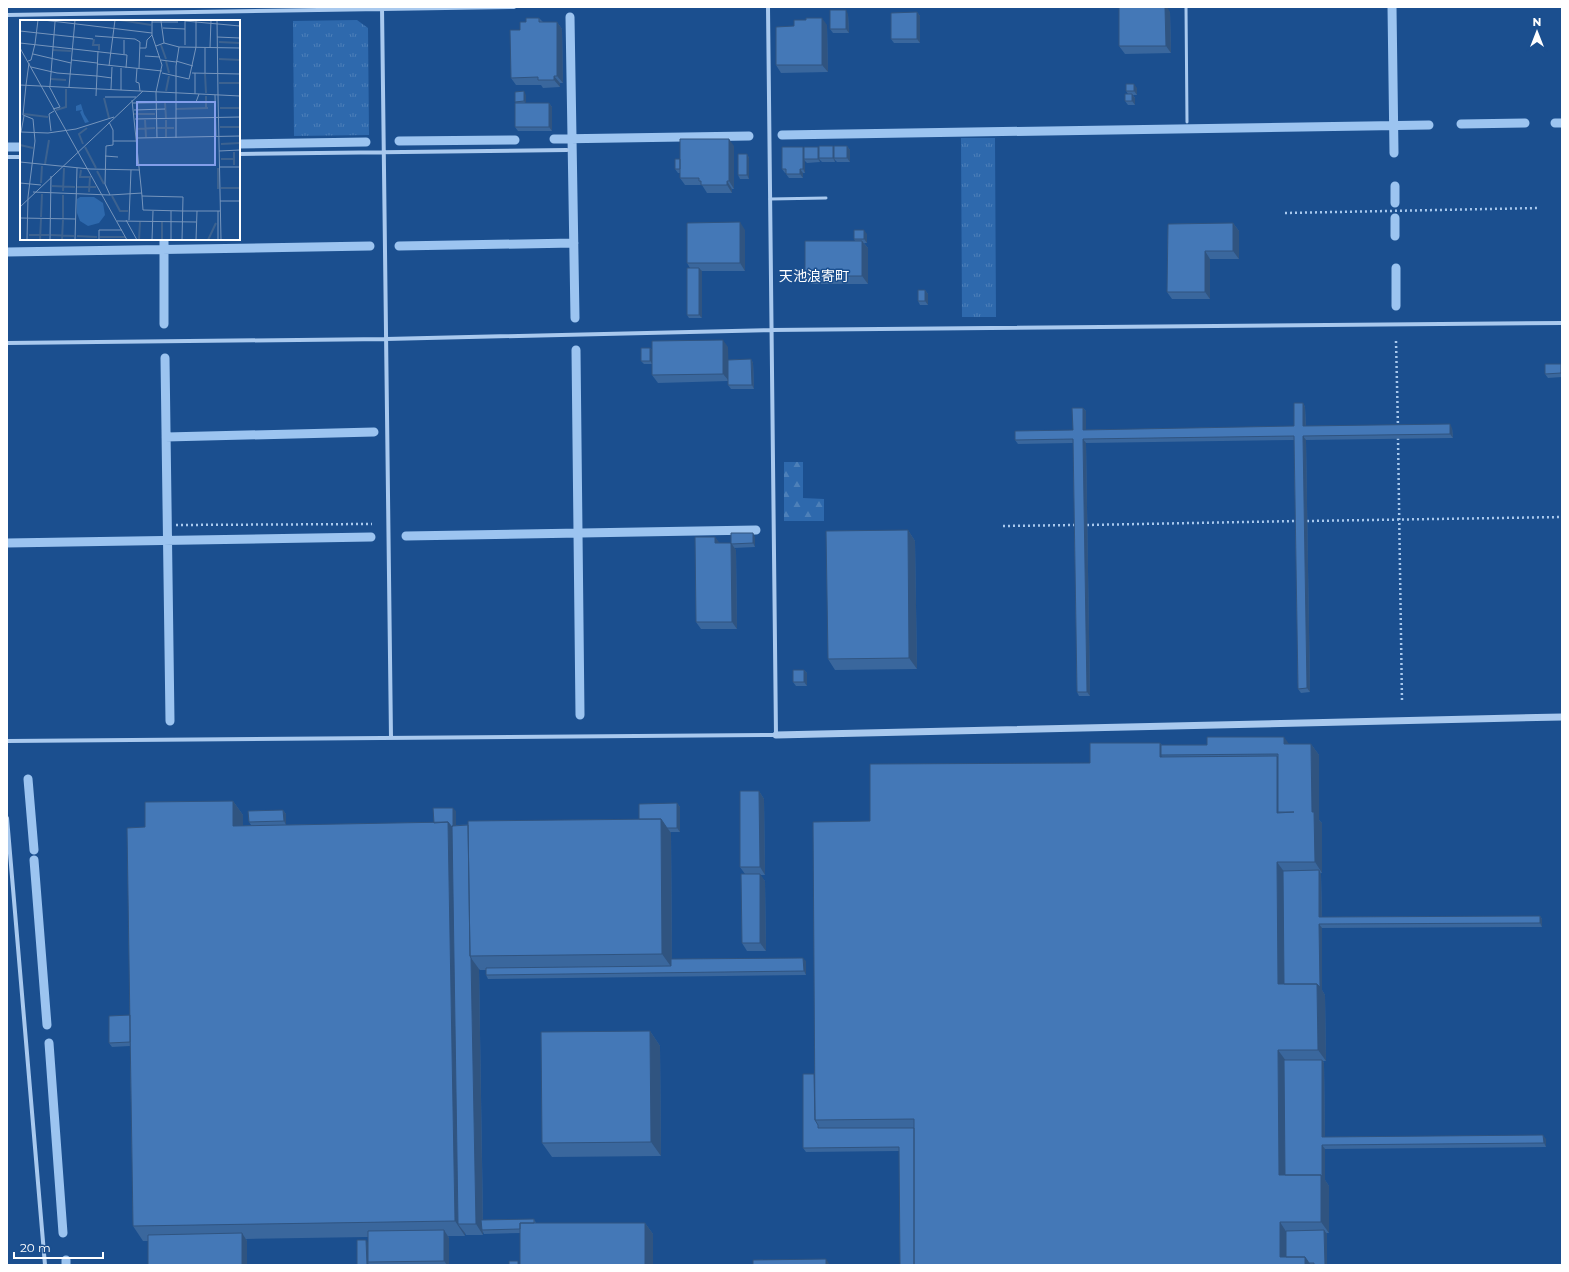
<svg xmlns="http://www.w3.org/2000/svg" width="1569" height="1272" font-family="Montserrat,'Noto Sans JP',sans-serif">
	<defs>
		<pattern id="grass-tufts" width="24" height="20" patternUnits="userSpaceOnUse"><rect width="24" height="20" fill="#2e69ad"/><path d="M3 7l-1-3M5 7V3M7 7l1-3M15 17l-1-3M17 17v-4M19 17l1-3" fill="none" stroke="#4d80b9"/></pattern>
		<pattern id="forest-firs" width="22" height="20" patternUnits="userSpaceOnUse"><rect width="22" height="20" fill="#2e69ad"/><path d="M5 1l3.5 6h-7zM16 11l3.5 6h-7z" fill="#4d80b9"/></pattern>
	</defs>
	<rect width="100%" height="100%" fill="#1b4f8f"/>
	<!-- grass -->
	<path fill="url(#grass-tufts)" d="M357 20 368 28 369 135 294 136 293 21Z
		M961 138H995L996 317H962Z"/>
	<!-- forest -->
	<path fill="url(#forest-firs)" d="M784 462H803V498L824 499V521H784Z"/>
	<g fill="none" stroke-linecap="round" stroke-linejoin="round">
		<!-- stream -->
		<path stroke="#9cc4f0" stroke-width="9" d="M1392 7 1394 153
			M570 17 575 318
			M1555 123H1562
			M1461 124 1525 123
			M782 135 1429 125
			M554 139 749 136
			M399 141 515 140
			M239 144 366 142
			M7 147H21
			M1395 186V203
			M1395 218V236
			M164 239V324
			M399 246 574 243
			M7 252 370 246
			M1396 268V306
			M576 350 580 715
			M165 358 170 721
			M166 437 374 432
			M406 536 756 530
			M7 543 371 537
			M28 779 34 850
			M34 860 47 1025
			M49 1043 63 1233
			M66 1260V1265"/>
		<!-- path -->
		<path stroke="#a9c9ee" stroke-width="2.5" stroke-dasharray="2 3" stroke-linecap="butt" d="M1285 213 1539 208
			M1396 341 1398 428
			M1398 438 1402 702
			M1307 521 1562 517
			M176 525 372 524
			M1087 525 1298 521
			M1003 526 1076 525"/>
		<!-- service -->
		<path stroke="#a9c9ee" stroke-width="3" d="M1186 7 1187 122
			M770 199 826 198"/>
		<!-- minor -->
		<path stroke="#a9c9ee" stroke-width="4" d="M382 7 391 738
			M7 15 514 7
			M239 154 567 150
			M7 157H21
			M7 343 386 339 771 330 1562 323
			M7 741 776 735 768 7
			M7 818 45 1265"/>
		<!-- tertiary -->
		<path stroke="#a9c9ee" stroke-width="7" d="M776 735 1562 717"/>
	</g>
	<!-- wall -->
	<path fill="#3a679d" d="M917 12 920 16V43H894L891 39Z
		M1170 12 1171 53 1125 54 1119 46Z
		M848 14 849 33H833L830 29Z
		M539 18 543 22H557L562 29 563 83H560V87L543 88 541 85H516L511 78 520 30 526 22Z
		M806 20 827 25 828 72 781 73 776 65 794 26Z
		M1137 88V95H1133L1135 98V105H1128L1125 101 1128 94 1126 91Z
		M526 95V103H549L552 107V131H518L515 127 516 103 515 102Z
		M734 146V189H732V193H707L702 185H685L680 178V173H678L675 169 680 159Z
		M833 146 834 148 847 146 850 150V162H837L835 160V162H822L820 160V162L807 163 805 161V173H803V178H789L786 174V173H785L782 169 804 149 818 147 819 149Z
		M747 154 749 158V179H740L738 175Z
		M1233 223 1239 231V259H1210V299H1172L1167 292 1168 224Z
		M745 230V271H702V318H689L687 315 690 268 687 263Z
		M867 234V243H864L868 248V284H810L805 276 855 241 854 239Z
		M925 290 928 294V305H920L918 301Z
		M728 347V360L751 359 753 363 754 389H731L728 385V381L658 383 652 375V364H644L641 361 650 348 652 350Z
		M1562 365V377L1548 378 1545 374Z
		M1303 403 1305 407 1306 426 1452 428 1453 438 1306 440 1310 692 1301 693 1298 689 1294 440 1086 443 1090 696H1079L1077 692 1073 443 1018 444 1015 440 1073 430 1083 408 1086 411V430L1294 426Z
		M908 530 915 541 917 669 835 670 828 659Z
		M715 537 719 543H731L755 537V547L734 548 736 550 737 629H701L696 622Z
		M804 670 807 673V686H796L793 682Z
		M1160 743 1162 745 1311 744 1319 755V820L1322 823V873H1320L1321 874 1322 917 1540 916 1542 919V927L1322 928V990L1325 995 1326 1061H1323L1324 1063 1325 1137 1546 1139V1147L1325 1149V1180L1329 1186V1233H1326L1327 1234V1265H900L899 1151 806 1152 803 1148 814 1074 870 821 1090 763Z
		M759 791 764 799 765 875H760L765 881 766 951H747L742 943 745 874 740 867Z
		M233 801 243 815V826L251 825 249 822 283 810 286 814V825L434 823 456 811V825L639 819 677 803 680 807V832H670L671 833 672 959 806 961V975L488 979 486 975V970H480L479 969 483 1220 534 1219 536 1223H645L653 1234V1265L520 1263V1233L484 1234 483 1232V1235H466L465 1233V1236H448L449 1238V1265H370L369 1264V1265H357L368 1242V1237L246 1239 247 1241H143L133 1226 130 1046 112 1047 109 1043 130 1015 145 827Z
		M650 1031 660 1046 661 1156 552 1157 542 1143Z"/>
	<!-- shaded-wall -->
	<path fill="#305480" d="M1165 7H1167L1170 12 1171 53 1166 46Z
		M846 10 848 14 849 33 846 29Z
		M917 12 920 16V43L917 39Z
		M822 18 827 25 828 72 822 65Z
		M557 22 562 29 563 83 557 76Z
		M554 76 560 83V87L554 80Z
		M1134 84 1137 88V95L1134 91Z
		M524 91 526 95V105L524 101Z
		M1132 94 1135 98V105L1132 101Z
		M549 103 552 107V131L549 127Z
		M729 139 734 146V189L729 181Z
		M833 146 835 150 834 158 835 160V162L833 158Z
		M847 146 850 150V162L847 158Z
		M803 147 805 151 804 159 805 161V173L803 169Z
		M818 147 820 151 819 158 820 160V162L818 159Z
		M747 154 749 158V179L747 175Z
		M800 169 803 173V178L800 174Z
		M727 181 732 189V193L727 185Z
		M740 222 745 230V271L740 263Z
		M1233 223 1239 231V259L1233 251Z
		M864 230 867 234V243L864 239Z
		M862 241 868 248V284L862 276Z
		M1205 251 1210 259V299L1205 292Z
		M699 268 702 271V318L699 315Z
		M925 290 928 294V305L925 301Z
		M723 340 728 347 729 381 723 374Z
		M650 348 653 352V364L650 361Z
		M751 359 753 363 754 389 752 385Z
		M1303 403 1305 407 1306 430 1303 426Z
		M1083 408 1086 411V434L1083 430Z
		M1450 424 1452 428 1453 438 1450 434Z
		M1303 436 1306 440 1310 692 1307 688Z
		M1083 439 1086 443 1090 696 1087 692Z
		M908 530 915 541 917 669 909 658Z
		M753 533 755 537V547L753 543Z
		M715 537 721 545 715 543Z
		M731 543 736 550 737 629 732 622Z
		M804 670 807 673V686L804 682Z
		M1284 737 1292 748 1284 744Z
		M1160 743 1168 754 1161 755 1168 765 1160 757Z
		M1311 744 1319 755V820L1322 823V873L1315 862 1312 812Z
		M1277 756 1285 767 1278 812 1285 822 1277 813Z
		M759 791 764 799 765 875 760 867Z
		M233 801 243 815V840L233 826Z
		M677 803 680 807V832L677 828Z
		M453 808 456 811V834L458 1224 465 1233V1236L455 1221 448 822Z
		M283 810 286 814V825L284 821Z
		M661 819 671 833 672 968 662 954Z
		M1277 862 1285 873 1286 990 1278 984Z
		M1319 870 1321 874 1322 921 1319 917Z
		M760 874 765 881 766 951 760 943Z
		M1540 916 1542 919V927L1540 923Z
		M1319 924 1322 928V990L1325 995 1326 1061 1318 1050 1317 984Z
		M471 958 479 969 483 1230H482L483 1232V1235L476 1224Z
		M803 958 806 961V975L804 971Z
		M650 1031 660 1046 661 1156 651 1142Z
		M1278 1050 1286 1061 1287 1182 1279 1175Z
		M1322 1060 1324 1063 1325 1141 1322 1137Z
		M1543 1135 1546 1139V1147L1544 1143Z
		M1322 1145 1325 1149V1180L1329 1186V1233L1321 1222V1175Z
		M1280 1222 1287 1233 1288 1263 1280 1257Z
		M645 1223 653 1234V1265H645Z
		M444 1230 449 1238V1265H447L444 1261Z
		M1324 1230 1327 1234V1265H1325Z
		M242 1233 247 1241V1265H242Z
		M366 1240 369 1244 368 1262 369 1265H367Z
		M1305 1257 1311 1265H1305Z
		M826 1259 830 1265H826Z"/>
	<!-- building -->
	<path fill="#4478b7" stroke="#305480" d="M1119 7H1165L1166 46H1119Z
		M830 10H846V29H830Z
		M917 12V39H891V13Z
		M526 18H539V22H557V76H554V80H538V77L511 78 510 30H520V22H526Z
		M806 18H822V65H776V27L794 26V20H806Z
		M1126 84H1134V91H1126Z
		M524 91V101L515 102V92Z
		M1125 94H1132V101H1125Z
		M515 103H549V127H515Z
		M680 139H729V181H727V185H701V181H699V178H680Z
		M819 146H833V158H819Z
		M834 146H847V158H834Z
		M782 147H803V169H800V174H786V169H782Z
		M804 147H818V159H804Z
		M738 154H747V175H738Z
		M675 159H680V169H675Z
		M740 222V263H687V223Z
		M1233 223V251H1205V292H1167L1168 224Z
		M854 230H864V239H854Z
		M805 241H862V276H805Z
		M687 268H699V315H687Z
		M918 290H925V301H918Z
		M723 340V374L652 375V341Z
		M641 348H650V361H641Z
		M751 359 752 385H728V360Z
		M1545 364H1561V373L1545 374Z
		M1294 403H1303V426L1450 424V434L1303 436 1307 688 1298 689 1294 436 1083 439 1087 692H1077L1073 439 1015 440V431L1073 430 1072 408H1083V430L1294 426Z
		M908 530 909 658 828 659 826 531Z
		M731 533H753V543L731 544Z
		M695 537H715V543H731L732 622H696Z
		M793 670H804V682H793Z
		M1207 737H1284V744H1311L1312 812H1314L1315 862H1277L1278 984H1317L1318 1050H1278L1279 1175H1321V1222H1280V1257H1305V1265H914V1119L815 1120 813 822 870 821V764L1090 763V743H1160V757L1277 756V813L1294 812H1278V754L1161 755V745H1207Z
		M740 791H759L760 867H740Z
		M233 801V826L448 822 455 1221 133 1226 127 828 145 827V802Z
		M677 803V828H667L661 819H639V804Z
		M433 808H453V826H452V827L448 822 434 823Z
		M283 810 284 821 249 822 248 811Z
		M661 819 662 954 470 956 468 821Z
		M468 825 470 956 471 958 476 1224H458L452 826Z
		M1319 870V917L1540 916V923L1319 924 1320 987 1317 984H1284L1283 871Z
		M741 874H760V943H742Z
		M803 958 804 971 486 975V968L671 966V959Z
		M130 1015V1042L109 1043V1016Z
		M650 1031 651 1142 542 1143 541 1032Z
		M1284 1060H1322V1137L1543 1135 1544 1143 1322 1145V1177L1321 1175H1285Z
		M803 1074H814L815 1120 818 1125V1128H914V1265H900L899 1147 803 1148Z
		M534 1219V1223H520V1229L482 1230 481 1220Z
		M520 1223H645V1265H520Z
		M444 1230V1261L368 1262V1231Z
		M1324 1230 1325 1265H1314V1263H1309L1305 1257H1286V1231Z
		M242 1233V1265H148V1235Z
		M357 1240H366L367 1265H357Z
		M826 1259V1265H753V1260Z
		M509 1261H518V1265H509Z"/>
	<g text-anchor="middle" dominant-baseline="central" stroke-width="3" stroke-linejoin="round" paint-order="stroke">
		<!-- quarter labels -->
		<g font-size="14" fill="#fff" stroke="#1b4f8f">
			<text x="814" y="276">天池浪寄町</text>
		</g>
	</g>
	<!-- overview -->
	<g transform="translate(20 20)">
		<rect width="220" height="220" fill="#1b4f8f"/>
		<path d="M61 84 64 94 69 102 65 103 60 92 62 90 56 91V86Z" fill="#2e69ad"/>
		<path d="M60 177H74L83 183 85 195 79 203 68 206 60 201 57 193V179Z" fill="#2e69ad"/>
		<path fill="none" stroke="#3c6290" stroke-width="2" d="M100 0 131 5M74 19 73 25H79V30M199 22 220 23M141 25 146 39M33 30 51 31M199 39 220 40M146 41 149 53M185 54 186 73M31 59 46 60M199 63H220M146 71 149 56M186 76V89M84 78 89 98M145 83 146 98M200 88H220M156 89 188 88M36 90 46 87V69M4 94 28 97M114 94H135M125 100 126 117M146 100V117M200 107H220M137 108H154M116 109 135 108M63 124 59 114 67 108M201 124 220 123M0 125 13 128M65 127 76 148M214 132V145M201 139H214M25 144 29 120M198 148V169M61 150 60 157H70L69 172M77 151 84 164M21 163 22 146M32 166 55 167M57 167H76M201 168H220M43 171 44 148M92 176 100 191H108M21 197 22 174M43 198V175M9 215H29M31 215 54 216M57 216 77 217M80 217H105M20 220 21 199M42 220 43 200M119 220 120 202M142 220V202M188 220 196 203"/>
		<path fill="none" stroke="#7695bc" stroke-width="1" d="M23 0 132 13M132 0V15L142 45 136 72 137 118M197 0 198 75M141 1 144 23M165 1 220 6M132 2H158M143 8 165 9M0 11 73 19M75 16 115 19 120 22 119 48M197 17 220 18M104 20V34M0 23 107 35 106 48M165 25V0M136 26 144 23 159 27 220 28M0 28 107 220M120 28H126L127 20 132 15M185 28V53M190 28 191 0M13 34 51 43M125 36 140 37M52 40 77 43M141 40 156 42M8 41 11 40 15 24 18 0M156 41 173 46M77 44 142 51M89 46 95 0M11 47 37 53 77 56M117 48 116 62 119 63 120 71M142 53 169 59 176 27V1M172 53 220 54M77 56 92 58M0 65 220 76M6 65 3 95 13 99 15 121 8 177 7 220M6 65 9 43M29 66 40 87 33 89M30 66 35 2M49 67 55 0M91 69 92 47M101 70V48M175 74V53M195 75 196 117M198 75 201 220M76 76 78 31M85 77H116M112 80 122 176 163 177 162 220M113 83 176 82 179 74M114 90 145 89M4 96 1 112 28 113 56 109 94 97M115 99 220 97M89 102 93 110V125L86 126 85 164 90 175M31 111 29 94 34 91M117 118 220 116M156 118V46L159 27M93 121H117M199 131 220 130M85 136 98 137M0 142 70 149 120 150M199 147H220M0 163 21 165M13 172 90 175 122 173M122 176 123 190 163 191M200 181H220M0 187 123 71M163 191H200M198 191V220M0 198 56 199M106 200 117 220M109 200 111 150M97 201 176 202M30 220 31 156M55 220 57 148M79 220V210H102M132 220 133 191M151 220V191M176 220 177 191"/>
		<path fill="#839eea" fill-opacity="0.15" stroke="#839eea" stroke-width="2" d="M117 82H195V145H117Z"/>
		<rect width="220" height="220" fill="none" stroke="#fff" stroke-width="2"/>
	</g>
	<!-- border -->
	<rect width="1569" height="1272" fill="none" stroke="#ffffff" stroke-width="16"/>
	<!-- north arrow -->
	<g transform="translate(1537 32)" stroke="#1b4f8f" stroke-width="3" paint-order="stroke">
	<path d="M0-3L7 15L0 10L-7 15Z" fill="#ffffff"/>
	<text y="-6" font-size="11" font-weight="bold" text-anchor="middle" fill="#ffffff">N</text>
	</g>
	<!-- scale -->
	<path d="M14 1252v6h89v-6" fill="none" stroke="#ffffff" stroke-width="2"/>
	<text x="20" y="1252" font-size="12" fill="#ffffff" stroke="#1b4f8f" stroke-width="3" paint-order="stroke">20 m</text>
</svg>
